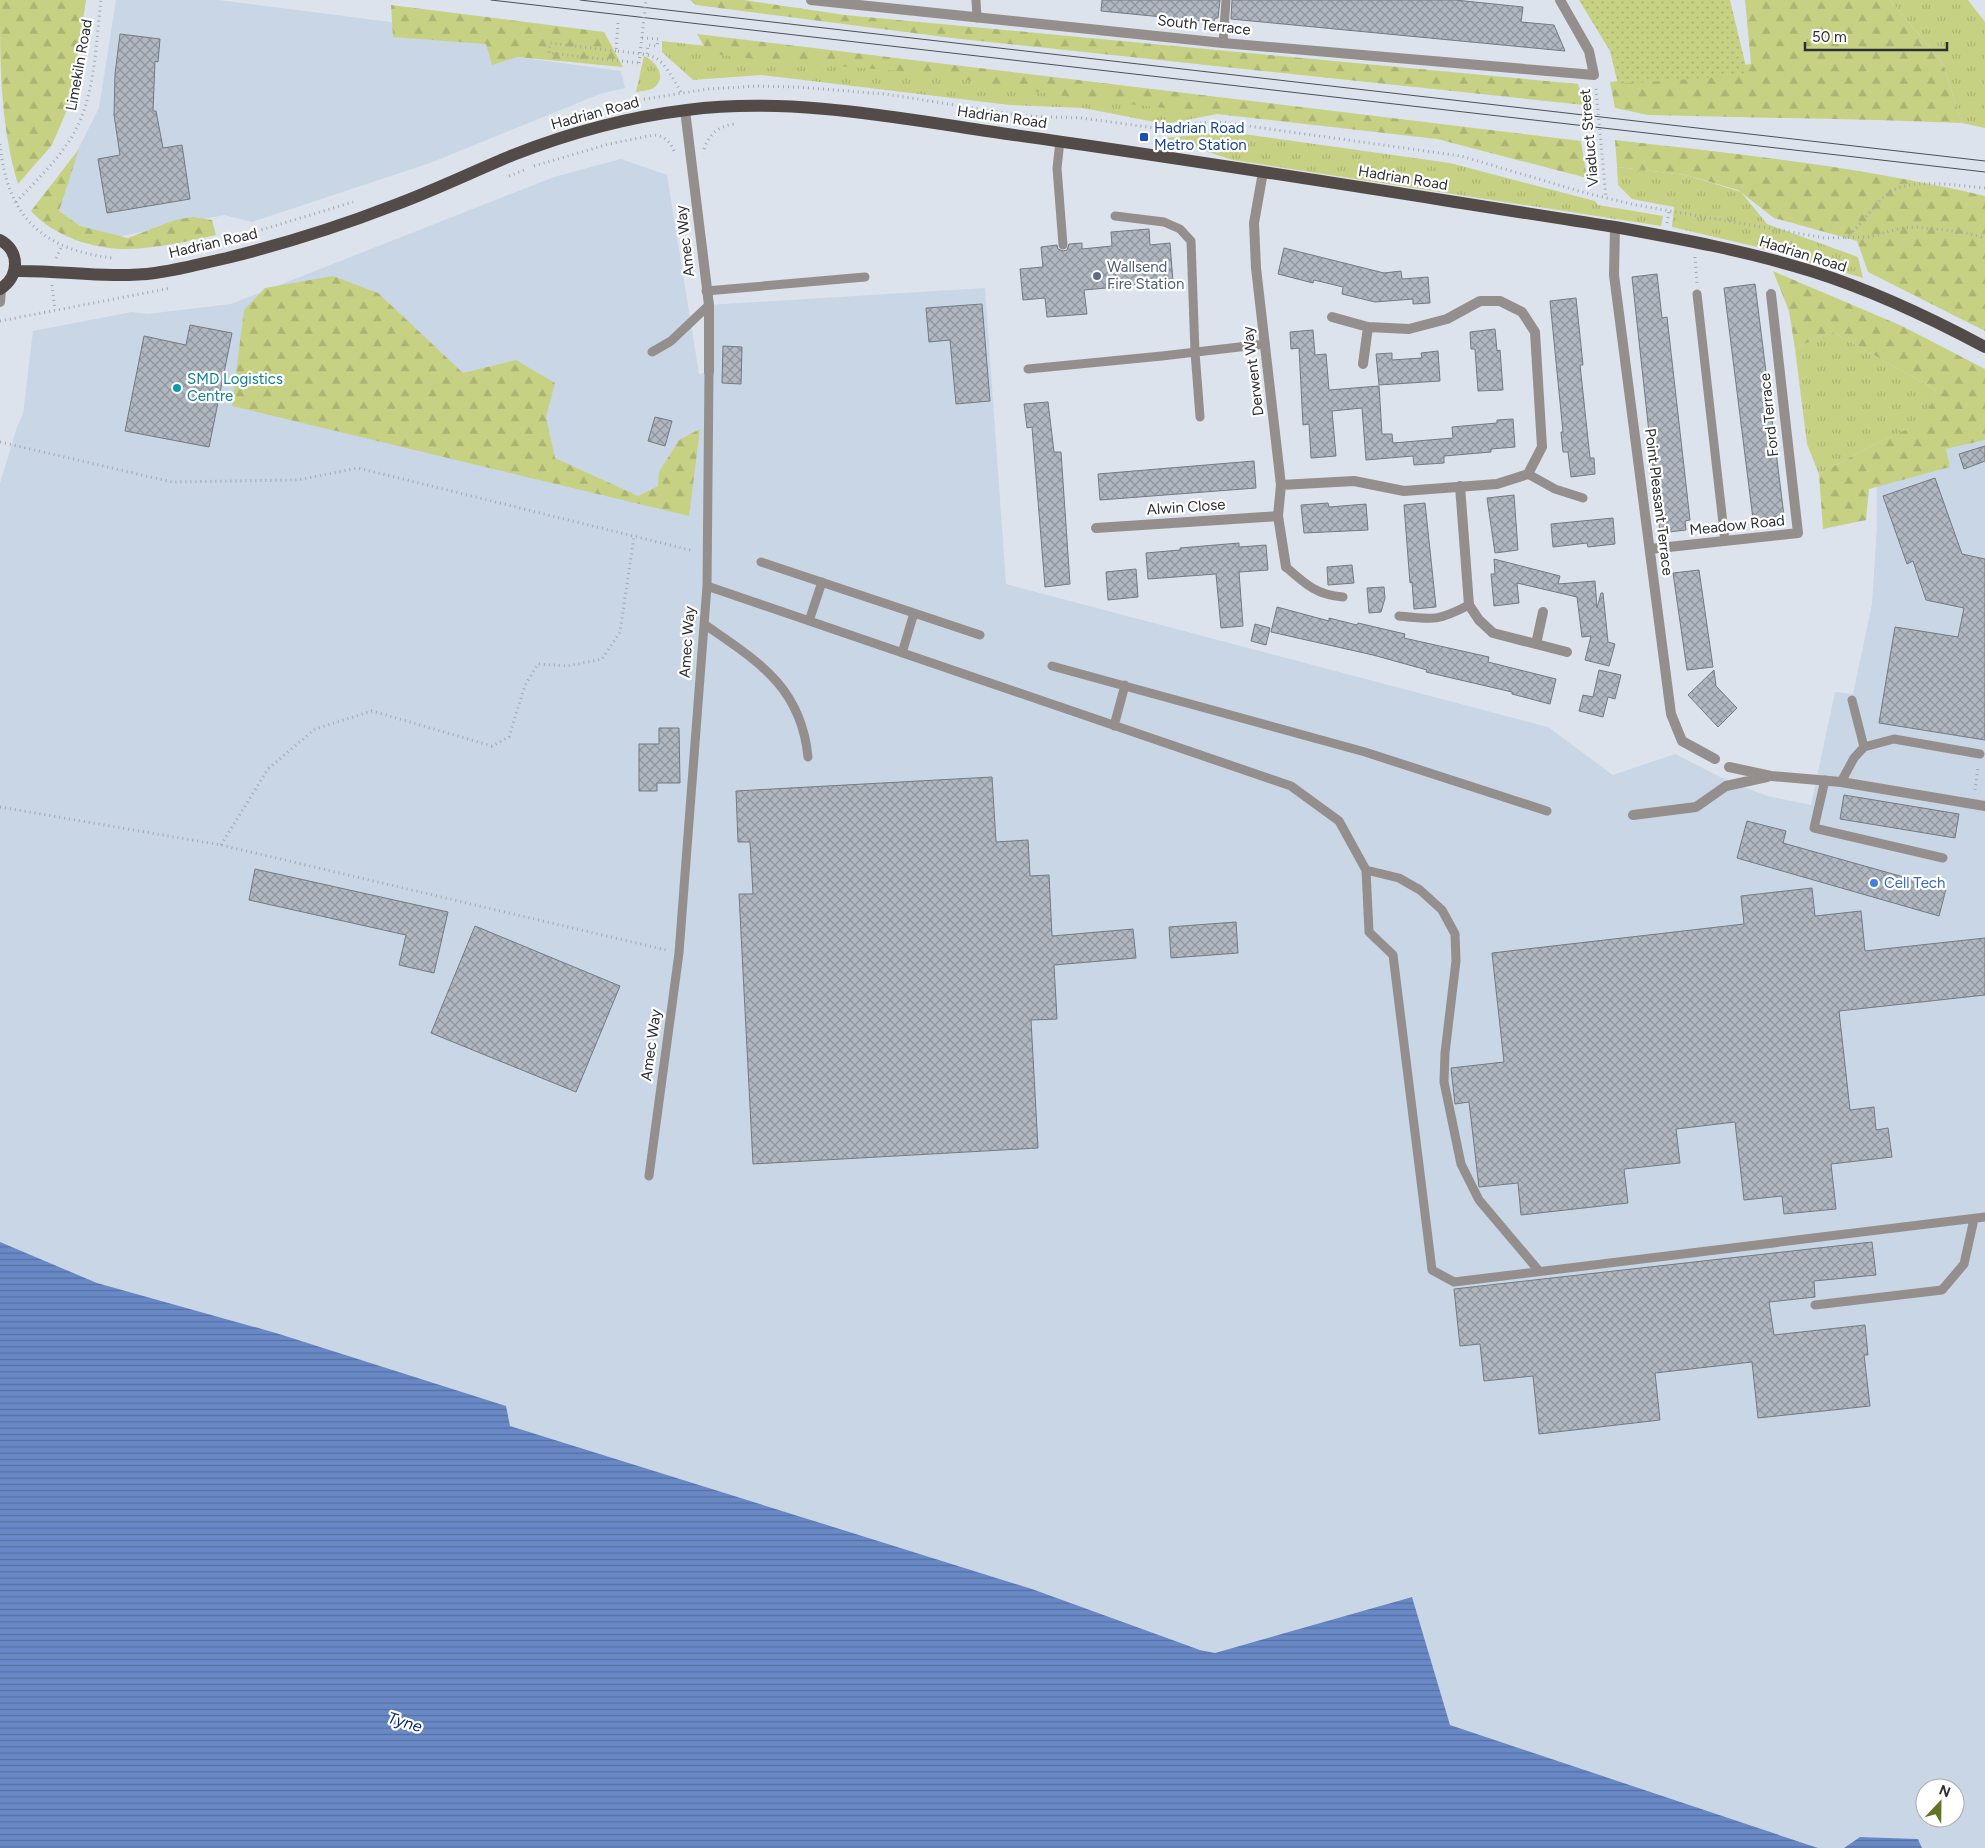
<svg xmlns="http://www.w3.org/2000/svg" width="1985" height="1848" font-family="Figtree,sans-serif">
	<defs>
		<pattern id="grass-tufts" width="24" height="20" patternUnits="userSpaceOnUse" patternTransform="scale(1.25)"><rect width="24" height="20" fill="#c7d184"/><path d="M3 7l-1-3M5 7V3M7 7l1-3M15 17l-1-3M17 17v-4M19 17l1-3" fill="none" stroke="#abb472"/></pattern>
		<pattern id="forest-firs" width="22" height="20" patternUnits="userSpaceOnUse" patternTransform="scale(1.25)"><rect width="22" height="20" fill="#c7d184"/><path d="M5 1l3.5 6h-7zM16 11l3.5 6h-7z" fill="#abb472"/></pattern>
		<pattern id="garden-dots" width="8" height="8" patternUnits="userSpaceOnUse" patternTransform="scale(1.25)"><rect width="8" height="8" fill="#c7d184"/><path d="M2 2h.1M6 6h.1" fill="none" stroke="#abb472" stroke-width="1.8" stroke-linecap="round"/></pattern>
		<pattern id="water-rules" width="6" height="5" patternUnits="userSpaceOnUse" patternTransform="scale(1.25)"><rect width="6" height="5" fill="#6888c6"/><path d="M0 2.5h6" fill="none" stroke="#5670a1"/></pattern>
		<pattern id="building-cross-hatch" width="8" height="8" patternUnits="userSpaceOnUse" patternTransform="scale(1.25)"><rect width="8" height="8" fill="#b0b7c0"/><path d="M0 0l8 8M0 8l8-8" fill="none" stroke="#8f959d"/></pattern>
	</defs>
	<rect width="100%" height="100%" fill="#dce3ed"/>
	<!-- built -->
	<path fill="#c9d6e5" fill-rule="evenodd" d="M116 0H218L476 33 502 55 621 71 625 88 600 94 430 163 252 222 224 215 107 239 45 215 99 108Z
		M621 159 667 175 699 374 708 372 709 305 985 288 1006 584 1548 727 1613 775 1675 754 1718 776 1767 796 1811 805 1835 692 1853 694 1872 604 1877 527V482L1950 467 1946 449 1985 440V1848H1922L1918 1839 1860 1837 1844 1848H1818L1450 1725 1411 1597 1215 1653 1200 1650 1032 1589 510 1426 505 1406 276 1333 97 1283 0 1242V483L17 427 23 414 33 331 132 312 147 314 231 304 554 177ZM1925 1788H1955V1818H1925Z"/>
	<!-- grass -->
	<path fill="url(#grass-tufts)" d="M1890 0H1968L1985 22V128L1962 123 1942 62Z
		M662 41 1073 87 1217 114 1165 124 1083 108 1010 105 761 75 693 80 662 52Z
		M644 56C654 60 667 75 656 86 651 91 642 91 636 92Z
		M1229 132 1450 163 1595 201 1598 205 1663 216 1661 226 1233 160 1164 138Z
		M1617 167 1686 175 1741 192 1767 224 1858 257 1863 278 1753 246 1672 227 1674 207 1632 199 1618 185Z
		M1831 331 1936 390 1926 421 1877 443 1819 474 1807 444 1795 349Z"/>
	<!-- forest -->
	<path fill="url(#forest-firs)" d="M0 0H86L70 103 52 145 18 184C0 125 0 61 0 0Z
		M690 0H743L845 15 1578 84 1584 105 952 38 696 5Z
		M1745 0H1890L1942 62 1962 123 1877 120 1648 115 1615 108 1610 82 1751 64Z
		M391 5 604 32 623 67 517 57 492 65 486 44 393 37Z
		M697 34 1581 141 1587 178 1437 139 1076 98 924 73 762 60 708 53Z
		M1615 140C1739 154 1863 167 1985 196V331L1868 272 1857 241 1774 218 1738 190 1686 175 1617 167Z
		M79 149 59 211 80 226 128 238 175 220 193 217 212 220 216 235C193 240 168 246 144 248 105 253 57 240 31 211Z
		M1773 271 1902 326 1985 369V440L1946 449 1950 467 1869 489 1866 520 1823 529 1819 474 1877 443 1925 421 1936 390 1831 331 1795 349 1789 311Z
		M333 276 378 293 463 373 516 360 555 383 546 417 555 458 638 496 658 486 659 472 679 440 700 429 689 516 232 406 244 310 265 288Z"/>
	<!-- garden -->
	<path fill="url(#garden-dots)" d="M1579 0H1730L1748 75 1618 84 1610 51Z"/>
	<!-- water -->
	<path fill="url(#water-rules)" d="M0 1242 97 1283 276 1333 506 1406 510 1426 1032 1589 1200 1650 1215 1653 1412 1597 1450 1725 1818 1848H0Z
		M1860 1837 1918 1839 1922 1848H1844Z"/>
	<!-- building -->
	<path fill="url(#building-cross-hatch)" stroke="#737a82" d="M1102 0H1220L1218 18H1215L1214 22 1101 11Z
		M1232 0H1455L1523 7 1521 22 1554 25 1565 51 1231 19Z
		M120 34 160 39 158 62 155 61 153 111H156L163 148 182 145 190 199 107 213 98 159 120 155 114 115 115 74Z
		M1149 229 1150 245 1170 243 1173 282 1084 290 1087 314 1047 317 1045 298 1023 300 1020 269 1043 267 1041 247 1057 245 1058 249 1063 251 1067 250 1069 244 1082 243V249L1112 246 1111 232Z
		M1284 248 1384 273 1401 271 1402 279 1428 277 1430 303 1413 304V299L1375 302 1342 294 1343 287 1314 280 1313 283 1278 274Z
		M1657 274 1662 318 1667 317 1690 520 1685 521 1686 530 1660 533 1632 277Z
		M1755 284 1784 516 1753 519 1724 288Z
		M1576 298 1583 365H1580L1590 458H1594L1595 474 1571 477 1568 452H1563L1561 432H1563L1550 301Z
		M982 304 990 401 956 404 950 340 929 342 926 308Z
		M190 325 232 333 209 447 125 431 144 336 186 345Z
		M1495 329 1497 351 1500 350 1503 390 1478 391 1475 349H1471L1470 332Z
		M1313 330 1315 355 1326 354 1329 390 1379 386 1382 434H1392L1393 443 1453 438 1452 427 1497 423V420L1513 419 1515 447 1491 449V452L1444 456V463L1414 465 1413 456 1366 460 1362 408 1332 411 1336 456 1311 458 1309 424 1303 425 1299 348 1291 349 1290 332Z
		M723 346 742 347 741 384 722 383Z
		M1438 351 1440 381 1379 385 1376 354 1392 353V360L1422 358 1421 353Z
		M1048 402 1054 452H1061L1070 584 1045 587 1032 427 1027 428 1024 404Z
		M655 417 672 421 665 446 648 441Z
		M1985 446V461L1964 469 1959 454Z
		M1254 461 1256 488 1100 500 1098 474Z
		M1935 478 1962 554 1985 559V740L1879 723 1895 627 1958 637 1964 608 1926 600 1913 561 1907 564 1883 496Z
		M1514 495 1518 550 1495 553 1487 498Z
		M1328 503 1329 507 1366 504 1368 530 1304 533 1301 505Z
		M1425 503 1436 607 1414 609 1412 582 1410 583 1404 505Z
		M1613 518 1615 544 1588 547 1587 543 1553 547 1551 524Z
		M1239 543V547L1266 545 1268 570 1239 572 1243 626 1221 628 1216 574 1148 579 1146 553 1180 550V548Z
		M1494 559 1560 576 1558 584 1595 581 1597 608 1601 593H1603L1608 642 1615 644 1609 666 1585 660 1591 636 1582 637 1577 597 1517 583 1519 603 1494 606 1491 574H1495Z
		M1352 565 1354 583 1328 585 1327 567Z
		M1136 569 1138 597 1108 600 1106 572Z
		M1699 570 1713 667 1687 670 1673 573Z
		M1384 587 1385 598 1381 612 1369 613 1367 588Z
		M1277 607 1329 621V618L1357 625 1358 623 1405 634 1404 638 1489 657 1488 662 1556 679 1550 704 1512 694V692L1426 672 1427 670 1373 655 1271 632Z
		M1255 624 1270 628 1266 645 1251 641Z
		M1599 670 1621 675 1615 699 1608 697 1603 717 1579 711 1583 695 1593 697Z
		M1714 670 1716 686 1737 708 1718 727 1688 695Z
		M659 728H679L680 783H657V791H639V744H659Z
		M992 777 996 842 1028 840 1030 876 1049 875 1052 936 1133 929 1136 958 1054 965 1057 1019 1031 1020 1038 1148 753 1164 739 894H753L750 842H738L736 791Z
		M1844 795 1959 814 1955 838 1840 819Z
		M1747 821 1786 831 1783 843 1946 889 1939 916 1737 858Z
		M255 869 448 912 434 973 399 965 406 935 249 900Z
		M1812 888 1815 916 1861 911 1865 951 1985 938V995L1839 1011 1850 1110 1874 1107 1876 1130 1888 1128 1892 1157 1831 1164 1836 1209 1784 1214 1782 1196 1744 1200 1735 1122 1676 1129 1680 1163 1624 1169 1628 1203 1521 1215 1518 1183 1479 1187 1469 1102 1455 1104 1451 1068 1504 1062 1492 953 1744 924 1741 896Z
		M1236 922 1238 953 1171 958 1169 927Z
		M475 926 620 986 576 1092 431 1033Z
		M1872 1242 1876 1275 1814 1281 1815 1297 1769 1302 1774 1335 1865 1325 1868 1355H1864L1870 1406 1758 1418 1752 1362 1655 1373 1660 1420 1539 1434 1533 1376 1484 1381 1480 1344 1460 1346 1454 1289Z"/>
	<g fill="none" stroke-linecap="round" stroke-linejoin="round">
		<!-- path -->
		<path stroke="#a2a8b0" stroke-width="3" stroke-dasharray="1 4" stroke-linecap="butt" d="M618 23 616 51C661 56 658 53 681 92
			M642 38 658 39 657 46 648 45 647 54
			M616 51 550 43 549 53 639 63
			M1596 89 1606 198
			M639 100 708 89 758 86 797 87 885 94 1025 116 1081 118 1155 128 1213 122 1227 123 1461 156 1582 192 1636 205 1825 238 1868 237 1902 228 1916 227 1962 232 1985 238
			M0 144C7 215 40 249 112 258
			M704 149C709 134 719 126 734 124
			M534 166 609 144 654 135C664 136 670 141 674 151
			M509 176 524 170
			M16 202C34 183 53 165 67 144 96 104 95 47 101 0
			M1667 223 1669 211
			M1845 238C1861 226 1871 208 1886 195 1908 176 1957 186 1985 188
			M228 240 353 202
			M1695 257 1697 283
			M56 258 62 246
			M52 285 55 310
			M0 321 171 288
			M0 442 172 482 298 480 358 468 694 551
			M1975 790 1978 767
			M0 807 221 845 666 950
			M221 845 268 769 315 729 372 711 492 746 509 737 525 685 538 664 568 666 602 659 620 632 634 536"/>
		<!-- lane -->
		<path stroke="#948f8c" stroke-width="9" d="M976 0 977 18
			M1223 43 1226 0
			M1060 141 1057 168 1063 245
			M1115 216 1164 222 1180 229 1191 241 1195 352 1200 417
			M706 291 865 277
			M1697 294 1725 541
			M652 352 671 341 709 305
			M1028 369 1162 356 1265 344
			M1528 474 1555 489 1583 498
			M761 562 980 635
			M1286 567C1305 584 1317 595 1343 597
			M707 586 1291 786 1339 821 1366 870 1369 932 1393 955 1432 1270 1454 1282 1985 1217
			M1399 616C1434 620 1438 621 1469 605
			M809 621 822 582
			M704 624C757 661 801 686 808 757
			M902 653 914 613
			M1052 666 1365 752 1547 811
			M1114 726 1125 685
			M1864 747 1894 739 1980 754
			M1825 780 1814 828 1943 858
			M1841 782 1854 758 1864 747 1852 700
			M1366 870 1399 878 1420 890 1442 910 1455 934 1456 961 1445 1053 1444 1082 1461 1164 1479 1200 1539 1271
			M649 1176 679 953 707 586 709 372
			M1815 1305 1942 1290 1964 1264 1974 1219"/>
		<!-- street -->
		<path stroke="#948f8c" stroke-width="10" d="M811 0 1223 43 1594 75 1589 51 1560 0
			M685 110 709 305V372
			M1263 172 1254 223 1256 268 1281 485 1278 516 1286 567
			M1615 227 1614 275 1671 714 1682 741 1715 759
			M0 302 1 289
			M1363 364 1368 327
			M1281 485 1354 481 1404 491 1497 484 1528 474 1542 447 1535 332 1522 312 1500 301H1480L1447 319 1409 329 1368 327 1332 317
			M1460 486 1469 605 1479 620 1493 633 1567 652
			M1096 528 1278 516
			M1650 549 1798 533 1771 294
			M1536 644 1543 612
			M1729 767 1771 776 1841 782 1985 806
			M1633 815 1696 807 1726 786 1767 777"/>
		<!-- primary -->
		<path stroke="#534b47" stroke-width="12" d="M0 240C21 251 19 278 0 289
			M15 271C61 270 109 279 155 273 179 270 203 263 227 258 283 244 338 227 392 206 433 191 472 172 513 155 569 133 628 117 687 110 795 96 908 120 1014 135 1215 163 1415 196 1615 227 1681 239 1747 251 1811 271 1872 290 1929 317 1985 347"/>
		<!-- tram -->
		<path stroke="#4c5055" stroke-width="1" d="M491 0 1985 172
			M580 0 1985 161"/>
		<!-- path-bridge -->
		<path stroke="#a2a8b0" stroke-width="3" stroke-dasharray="1 4" stroke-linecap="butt" d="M639 63 646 0"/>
	</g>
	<!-- markers -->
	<rect fill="#1a4fb4" stroke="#fff" stroke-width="2" x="1139" y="132" width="10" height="10" rx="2.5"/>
	<circle fill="#5c6f8a" stroke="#fff" stroke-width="2" cx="1097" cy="276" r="5"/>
	<circle fill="#0f9aa8" stroke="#fff" stroke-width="2" cx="177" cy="388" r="5"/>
	<circle fill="#3f7fe0" stroke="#fff" stroke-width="2" cx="1874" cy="883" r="5"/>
	<g text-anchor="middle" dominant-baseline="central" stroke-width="4.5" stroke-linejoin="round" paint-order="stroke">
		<!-- street labels -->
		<g font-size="15" fill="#2c2f33" stroke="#fff">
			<text transform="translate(1204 25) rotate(6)">South Terrace</text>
			<text transform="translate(79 65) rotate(-80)">Limekiln Road</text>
			<text transform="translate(595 113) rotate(-15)">Hadrian Road</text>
			<text transform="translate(1002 117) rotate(8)">Hadrian Road</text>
			<text transform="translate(1589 138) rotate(-95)">Viaduct Street</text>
			<text transform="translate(1403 178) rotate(9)">Hadrian Road</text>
			<text transform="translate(685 241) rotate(-97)">Amec Way</text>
			<text transform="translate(213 243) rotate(-13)">Hadrian Road</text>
			<text transform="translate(1803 254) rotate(17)">Hadrian Road</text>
			<text transform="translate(1253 371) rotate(-97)">Derwent Way</text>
			<text transform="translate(1769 415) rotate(-96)">Ford Terrace</text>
			<text transform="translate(1659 502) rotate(83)">Point Pleasant Terrace</text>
			<text transform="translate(1186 507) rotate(-4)">Alwin Close</text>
			<text transform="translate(1737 525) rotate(-6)">Meadow Road</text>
			<text transform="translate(687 642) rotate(-86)">Amec Way</text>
			<text transform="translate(651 1045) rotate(-82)">Amec Way</text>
		</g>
		<!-- transit labels -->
		<g font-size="15" fill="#164399" stroke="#fff" text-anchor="start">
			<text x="1154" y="128">Hadrian Road<tspan x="1154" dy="17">Metro Station</tspan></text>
		</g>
		<!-- service labels -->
		<g font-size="15" fill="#4e5e75" stroke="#fff" text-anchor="start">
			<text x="1107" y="267">Wallsend<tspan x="1107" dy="17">Fire Station</tspan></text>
		</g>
		<!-- culture labels -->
		<g font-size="15" fill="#0d838f" stroke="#fff" text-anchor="start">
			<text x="187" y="379">SMD Logistics<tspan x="187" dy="17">Centre</tspan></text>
		</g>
		<!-- shop labels -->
		<g font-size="15" fill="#366cbe" stroke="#fff" text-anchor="start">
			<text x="1884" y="883">Cell Tech</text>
		</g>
		<!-- water labels -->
		<g font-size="16" font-style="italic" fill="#072971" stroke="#fff">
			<text transform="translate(405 1722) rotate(17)">Tyne</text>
		</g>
	</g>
	<!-- north arrow -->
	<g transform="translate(1940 1803) rotate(22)"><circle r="24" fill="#ffffff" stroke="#abacad"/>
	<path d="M0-4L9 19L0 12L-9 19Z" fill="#637524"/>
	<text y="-8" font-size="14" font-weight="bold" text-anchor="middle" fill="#2c2f33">N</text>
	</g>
	<!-- scale -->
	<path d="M1805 42v8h142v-8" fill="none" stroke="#2c2f33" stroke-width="2.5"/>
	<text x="1812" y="42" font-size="15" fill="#2c2f33" stroke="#ffffff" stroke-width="4" paint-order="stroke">50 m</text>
</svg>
